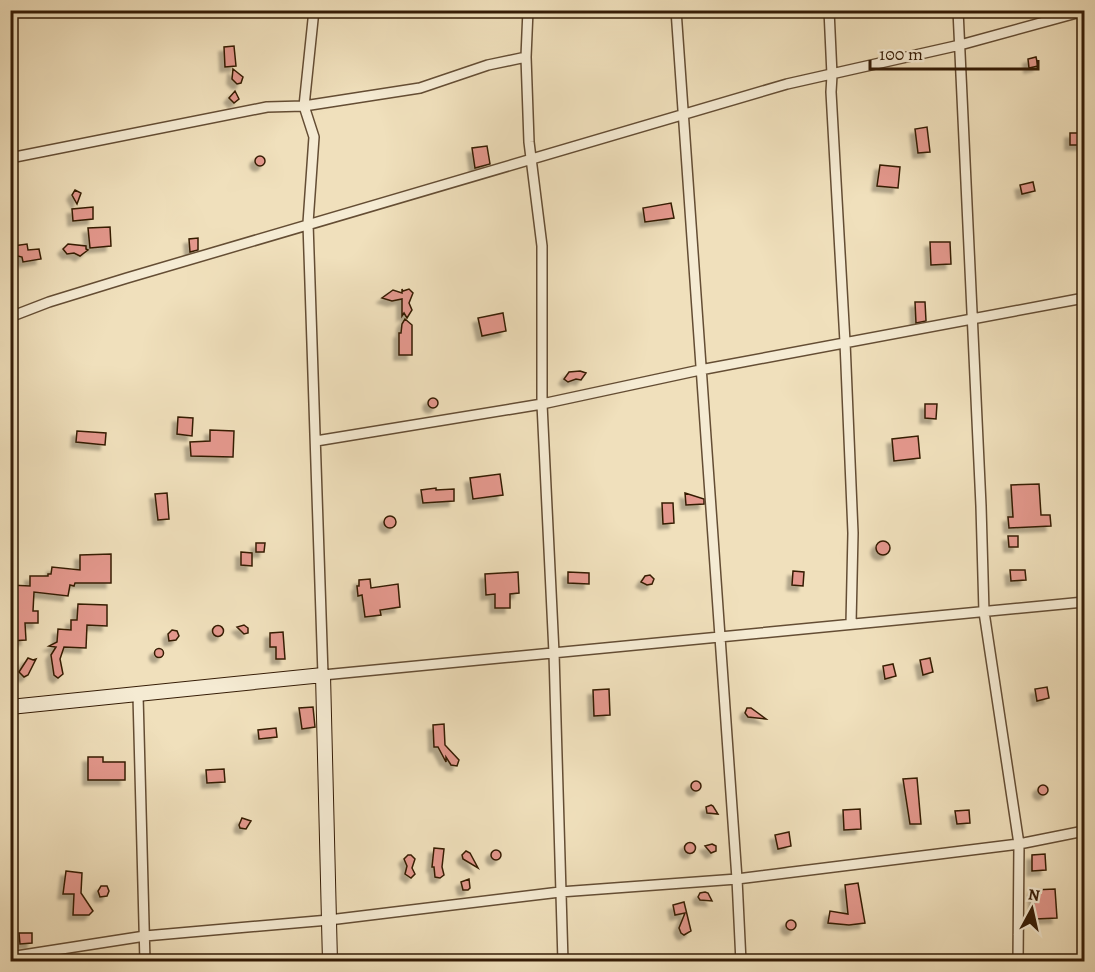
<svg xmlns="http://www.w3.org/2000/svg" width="1095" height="972" font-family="Alegreya,serif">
	<defs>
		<filter id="shadow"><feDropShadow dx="-5" dy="5" stdDeviation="1.5" flood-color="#0004"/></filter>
	</defs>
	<rect width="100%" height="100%" fill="#f0e0bc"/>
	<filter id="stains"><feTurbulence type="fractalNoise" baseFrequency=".00333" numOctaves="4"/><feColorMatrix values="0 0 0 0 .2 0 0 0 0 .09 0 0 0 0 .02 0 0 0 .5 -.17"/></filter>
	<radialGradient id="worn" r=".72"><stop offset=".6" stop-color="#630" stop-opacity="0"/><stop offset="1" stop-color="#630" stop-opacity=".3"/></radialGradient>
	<!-- building -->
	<path fill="#e4988d" stroke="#351c06" stroke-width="1.5" filter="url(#shadow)" d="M234 46 236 66 225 67 224 47Z
		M1036 57 1038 66 1029 68 1028 59Z
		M233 69 243 77 241 83 237 84 232 79Z
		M235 91 239 99 234 103 229 98Z
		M927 127 930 152 918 153 915 129Z
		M1070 133H1084V145H1070Z
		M487 146 490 164 475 168 472 148Z
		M255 161a5 5 0 1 1 10 0a5 5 0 1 1-10 0Z
		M880 165 900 167 898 188 877 186Z
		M1033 182 1035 191 1022 194 1020 185Z
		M75 190 81 193 77 204 72 195Z
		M671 203 674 218 645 222 643 208Z
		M93 207V219L73 221 72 209Z
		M110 227 111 246 90 248 88 228Z
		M198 238V250L190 252 189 239Z
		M930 242H950L951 264 931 265Z
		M27 244 28 250 39 249 41 259 23 262 22 257 10 254 13 246Z
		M68 244 86 246V249L88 250 80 256 74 253 67 254 63 249Z
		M402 289 403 291 409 289 413 293 409 303 412 310 407 318 404 313 402 316V299L392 301 382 298 393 290 402 293Z
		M915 302H925L926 321 916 323Z
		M503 313 506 331 482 336 478 318Z
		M405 319 412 325V355H399V333H401L402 324Z
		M580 371 586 373 581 380 576 379 568 382 564 379 569 372Z
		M428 403a5 5 0 1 1 10 0a5 5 0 1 1-10 0Z
		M925 404H937L936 419 925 418Z
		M178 417 193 418 192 436 177 434Z
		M210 430 234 431 233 457 191 456 190 442 210 441Z
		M77 431 106 433 105 445 76 442Z
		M918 436 920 458 894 461 892 439Z
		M500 474 503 495 473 499 470 478Z
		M1039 484 1041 515H1050L1051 526 1009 528 1008 517H1013L1011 485Z
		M436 488V490L454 489V501L423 503 421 490Z
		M167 493 169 519 158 520 155 494Z
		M685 493 704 499V504L686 505Z
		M662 503H673L674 523 663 524Z
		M384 522a6 6 0 1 1 12 0a6 6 0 1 1-12 0Z
		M1008 536H1018V547H1009Z
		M876 548a7 7 0 1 1 14 0a7 7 0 1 1-14 0Z
		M256 543H265L264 552H256Z
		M241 552 252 553V566L241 565Z
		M111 554V583H75L74 586 70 585 68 596 34 592 33 611H38V623H25L26 640 10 641V585L30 586V576H48V574H51L52 567 80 570V555Z
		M1010 570H1025L1026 580 1011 581Z
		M793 571 804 572 803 586 792 585Z
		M518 572 519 593 510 594V608H495V594L486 595 485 574Z
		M568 572 589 573V584L568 583Z
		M650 575 654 579 652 584 647 585 641 582 645 576Z
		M370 579 371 588 398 584 400 607 380 610 381 615 365 617 362 595 358 596 357 586H359V580Z
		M78 604 107 605V626L87 625 86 648 64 647 60 659 63 674 58 678 54 675 51 655 56 647 49 646 57 642 58 629 71 630V620H77Z
		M244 625 248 628V633L244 634 237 627Z
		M212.5 631a5.5 5.5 0 1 1 11 0a5.5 5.5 0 1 1-11 0Z
		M172 630 177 631 179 636 176 640 169 641 168 634Z
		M283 632 285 659H276V647H270V633Z
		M154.5 653a4.5 4.5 0 1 1 9 0a4.5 4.5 0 1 1-9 0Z
		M28 658 33 660 36 659 28 675 24 677 19 672Z
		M930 658 933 672 923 675 920 660Z
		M893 664 896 676 885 679 883 666Z
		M1047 687 1049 698 1037 701 1035 689Z
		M609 689 610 715 594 716 593 690Z
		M313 707 315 727 302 729 299 708Z
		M747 708H751L766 719 748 717 745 713Z
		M444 724 445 745 459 760 457 766 451 765 446 757V762L438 747H434L433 725Z
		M276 728 277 737 259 739 258 730Z
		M88 757H103V762H125V780H88Z
		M224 769 225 782 207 783 206 770Z
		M917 778 921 824H910L903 779Z
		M691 786a5 5 0 1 1 10 0a5 5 0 1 1-10 0Z
		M1038 790a5 5 0 1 1 10 0a5 5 0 1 1-10 0Z
		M711 805 713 806 718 814 707 813 706 807Z
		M860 809 861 829 844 830 843 810Z
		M969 810 970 823 957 824 955 811Z
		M242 818 251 821 246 829 240 828 239 825Z
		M789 832 791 846 778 849 775 835Z
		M684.5 848a5.5 5.5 0 1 1 11 0a5.5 5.5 0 1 1-11 0Z
		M712 844 716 846V851L711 853 705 846Z
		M434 848 444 849 442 867 444 875 440 878 435 877 434 867H432Z
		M491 855a5 5 0 1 1 10 0a5 5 0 1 1-10 0Z
		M466 851 470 853 478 868 463 859 462 855Z
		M1045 854 1046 870 1032 871V855Z
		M408 855H411L415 859 412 868 415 874 411 878 405 874 407 866 404 859Z
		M66 871 82 873 81 893 93 911 89 915H73L74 894H63Z
		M469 879 470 888 468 890H463L461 882Z
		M858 883 865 923 849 925 828 923 830 911 848 914 845 885Z
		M101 886H107L109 891 107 896 100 897 98 891Z
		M1055 889 1057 918 1035 919 1033 890Z
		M705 892 708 893 712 901 700 900 698 897 700 893Z
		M684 902 691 931 684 935 681 933 679 928 685 913 675 915 673 905Z
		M786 925a5 5 0 1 1 10 0a5 5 0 1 1-10 0Z
		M19 933H32V943L20 944Z"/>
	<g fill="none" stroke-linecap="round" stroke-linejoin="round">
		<!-- street casing -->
		<g stroke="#644d34" stroke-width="12">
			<path id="street" d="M314 10 304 106 314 137 308 223 323 675 1084 602
				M528 10 526 57 529 142 542 246V404L554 653 563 962
				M676 10 737 879 741 962
				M829 10 832 75 831 92 845 342 853 533 851 624
				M958 10 981 506 984 612 1019 844 1018 962
				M10 158 267 107 304 106 420 88 488 65 526 57
				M10 317 49 302 127 278 787 84 960 45 1084 11
				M316 441 542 404 700 370 1084 298
				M138 695 145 962
				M10 957 145 936 329 920 560 892 737 879 1019 844 1084 831"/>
		</g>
		<!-- secondary casing -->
		<g stroke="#351c06" stroke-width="16">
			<path id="secondary" d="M10 707 323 675 330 962"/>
		</g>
		<!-- street -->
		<use href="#street" stroke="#f5ebd3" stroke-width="9"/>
		<!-- secondary -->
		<use href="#secondary" stroke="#f5ebd3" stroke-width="14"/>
	</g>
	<!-- margin -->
	<rect width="1095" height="972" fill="none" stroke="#f0e0bc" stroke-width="36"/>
	<rect x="12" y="12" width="1071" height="948" fill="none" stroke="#351c06" stroke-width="3"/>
	<rect x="18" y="18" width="1059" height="936" fill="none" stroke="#351c06" stroke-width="1.5"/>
	<!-- north arrow -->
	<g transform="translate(1032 909) rotate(8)" stroke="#f5ebd3" stroke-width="4.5" paint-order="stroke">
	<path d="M0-4.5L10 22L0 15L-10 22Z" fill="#351c06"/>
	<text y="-9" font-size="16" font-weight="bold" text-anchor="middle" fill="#351c06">N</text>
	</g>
	<!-- scale -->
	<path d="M870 60v9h168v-9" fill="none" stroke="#351c06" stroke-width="3"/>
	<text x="879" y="60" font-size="18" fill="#351c06" stroke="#f5ebd3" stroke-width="4.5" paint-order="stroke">100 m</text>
	<rect width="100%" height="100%" filter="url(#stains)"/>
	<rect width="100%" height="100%" fill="url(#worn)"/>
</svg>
